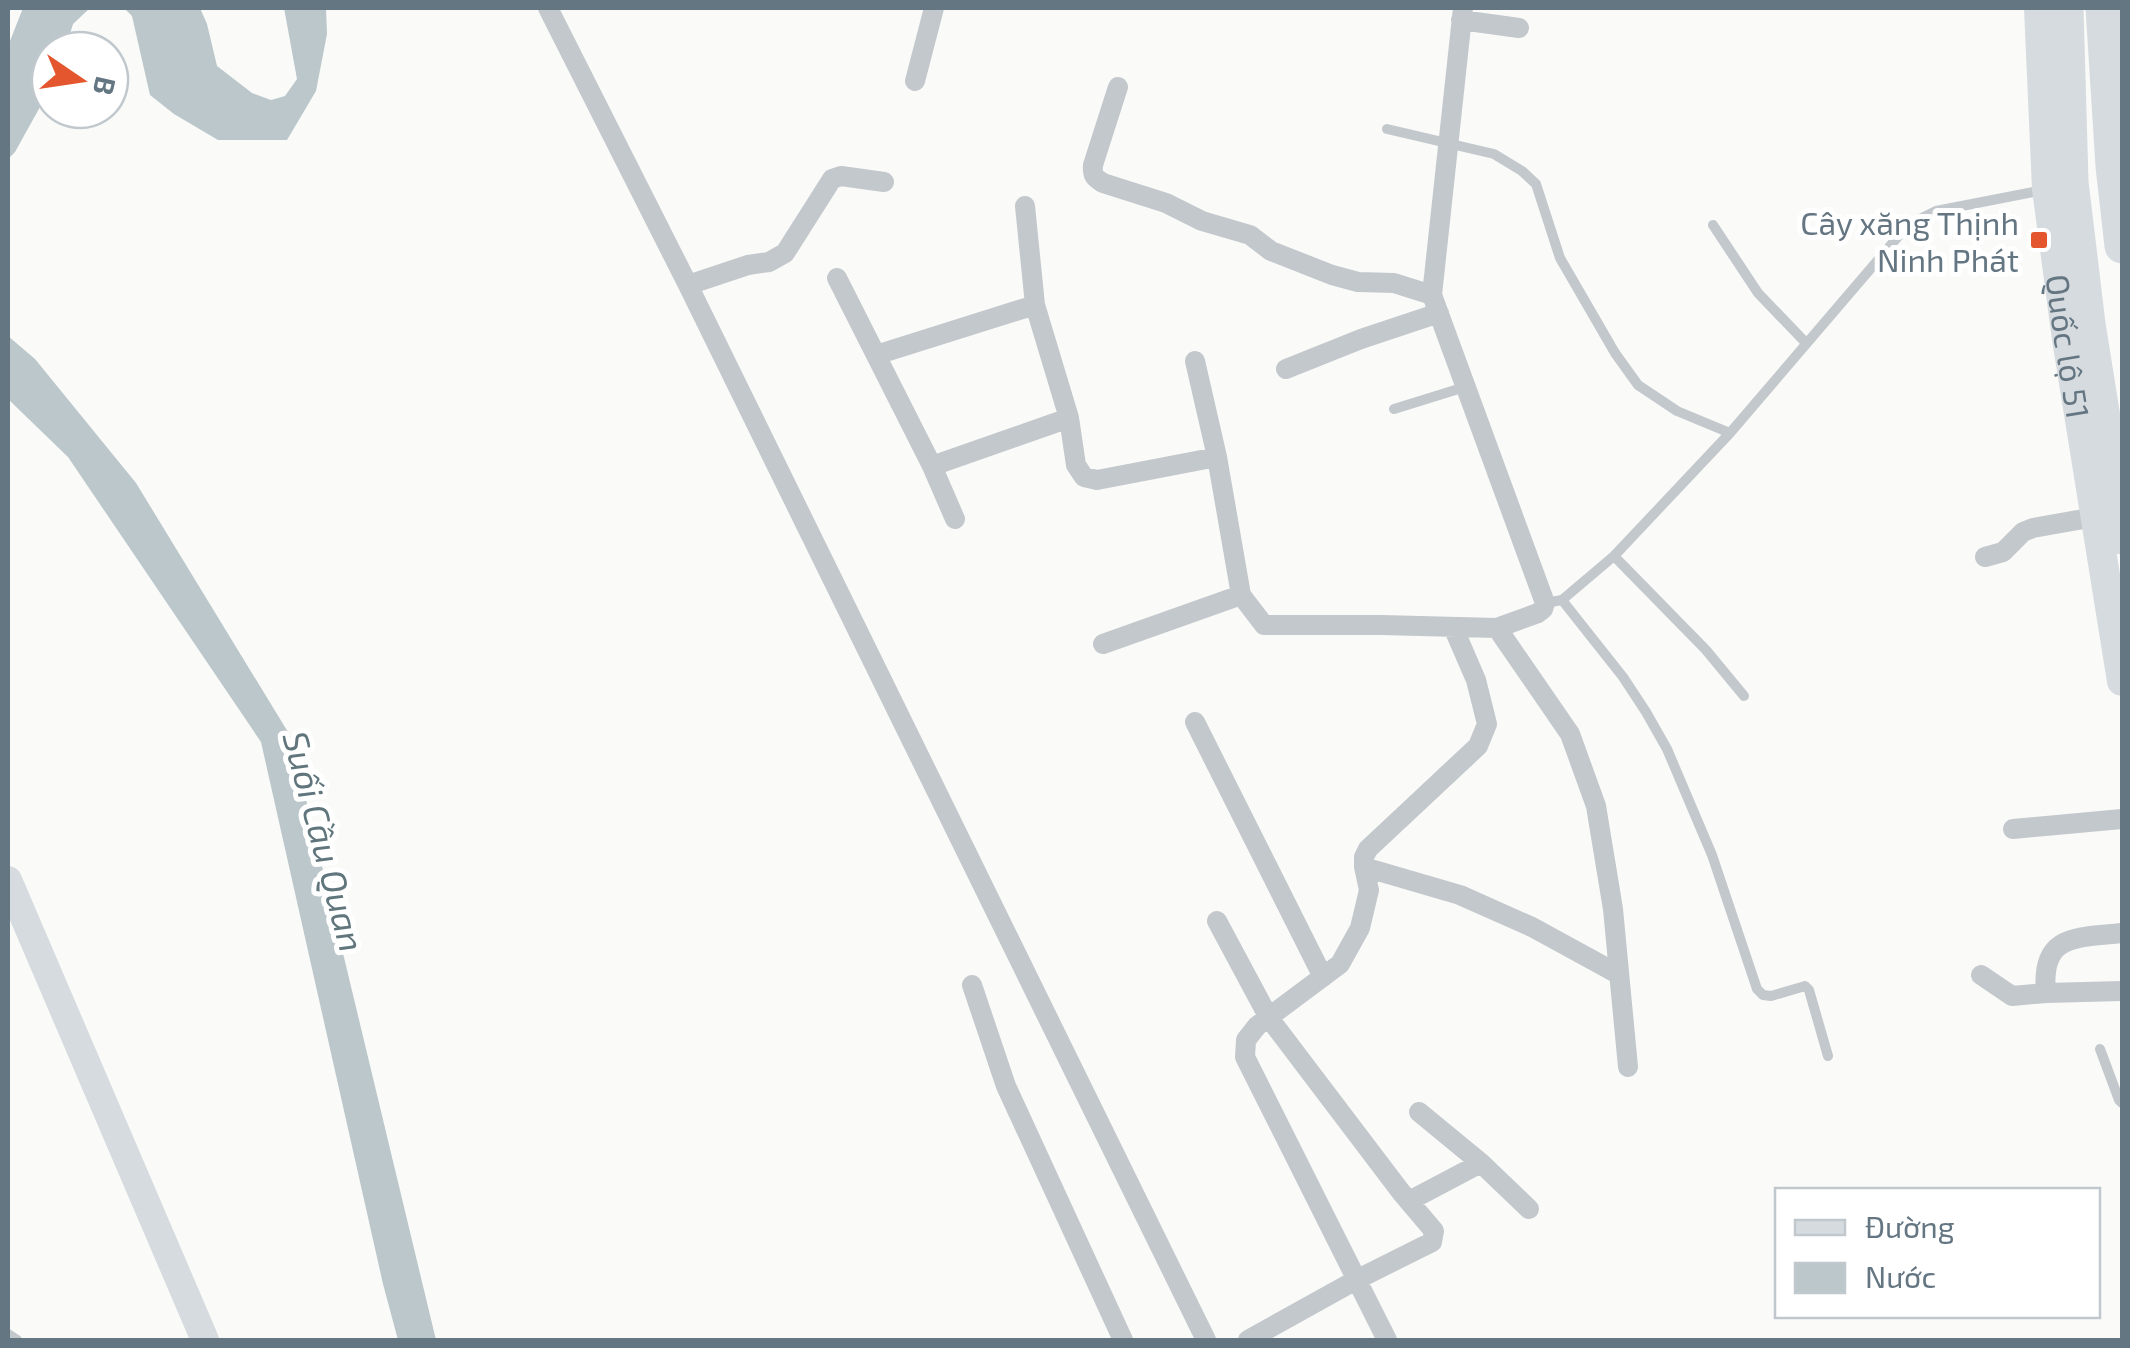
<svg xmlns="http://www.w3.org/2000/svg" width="2130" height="1348" font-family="'Exo 2',sans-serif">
	<rect width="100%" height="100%" fill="#fafaf8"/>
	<!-- water -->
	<path fill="#bbc7cb" d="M23 8H90L73 24 65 50H50V89L15 152 8 159V46Z
		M124 8H200L207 24 217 66 252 93 271 100 285 96 297 79 284 8H326L327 34 316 91 287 140H218L174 114 150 95 132 16Z
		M8 336 35 359 136 483 291 737 436 1340H398L383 1284 261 742 68 457 8 399Z"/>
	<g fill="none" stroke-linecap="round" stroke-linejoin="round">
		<!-- lane -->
		<path stroke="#c3c8cc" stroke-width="10" d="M1387 129 1494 154 1522 171 1536 184 1560 258 1615 353 1638 385 1677 411 1730 433
			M1713 225 1758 293 1806 343
			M1394 409 1465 387
			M1614 556 1706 650 1744 696
			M1562 600 1623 677 1646 712 1667 749 1712 855 1757 989 1763 995 1771 996 1805 986 1809 990 1828 1056
			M1545 603 1562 600 1614 556 1730 433 1908 225 1936 211 2044 190
			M2100 1049 2119 1100 2122 1103
			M8 1334 17 1340"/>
		<!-- street -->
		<path stroke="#c3c8cc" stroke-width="20" d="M548 8 688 285 1206 1340
			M1461 20 1519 28
			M915 81 934 8
			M1118 87 1093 165C1092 176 1095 178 1103 183L1166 203 1202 221 1250 235 1271 251 1332 275 1358 282 1394 283 1432 295
			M1025 206 1035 305 1069 418 1076 465 1084 477 1097 480 1217 457
			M837 278 932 466 955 519
			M688 285 748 265 769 262 785 253 832 179 841 176 884 182
			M876 355 1035 305
			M1195 361 1217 457 1241 595 1264 625H1381L1497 628 1538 613 1543 609 1545 603 1432 295 1463 8
			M1286 369 1361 339 1439 313
			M932 466 1069 418
			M1985 557 2003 552 2023 532 2033 528 2095 517
			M1497 628 1570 734 1596 806 1613 909 1628 1067
			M1103 644 1241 595
			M1195 722 1323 977
			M2013 829 2122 819
			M1364 867 1460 895 1532 927 1618 974
			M1217 921 1269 1018 1401 1192 1434 1231 1432 1242 1356 1280 1248 1340
			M1981 975 2012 996 2046 993C2040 933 2077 938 2122 933
			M972 985 1006 1086 1123 1340
			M2046 993 2122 991
			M1419 1112 1481 1163 1529 1209
			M1409 1201 1481 1163
			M1387 1340 1245 1057 1246 1040 1257 1026 1340 964 1360 928 1369 890 1364 867V857L1368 849 1478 746 1487 724 1476 680 1453 627"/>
		<!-- secondary -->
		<path stroke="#d6dbdf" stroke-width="28" d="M8 880 205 1340"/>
		<!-- primary -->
		<path stroke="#d6dbdf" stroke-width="30" id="s1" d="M2039 8 2047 189 2067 339 2122 681"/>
		<!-- highway -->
		<path stroke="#d6dbdf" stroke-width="35" d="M2066 8 2071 182 2088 324 2122 537
			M2103 8 2113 166 2122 246"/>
	</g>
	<!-- markers -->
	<rect fill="#e4572e" stroke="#fff" stroke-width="4" x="2029" y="230" width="20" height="20" rx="5"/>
	<g text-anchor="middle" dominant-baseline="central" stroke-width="10" stroke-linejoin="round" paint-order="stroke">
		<!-- poi labels -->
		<g font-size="32" fill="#657683" stroke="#fff" text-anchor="end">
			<text x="2019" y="222">Cây xăng Thịnh<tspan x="2019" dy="37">Ninh Phát</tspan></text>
		</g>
		<!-- street labels -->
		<g font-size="32" fill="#657683" stroke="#fff">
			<text stroke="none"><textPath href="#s1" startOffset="340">Quốc lộ 51</textPath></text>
		</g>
		<!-- water labels -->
		<g font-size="35" font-style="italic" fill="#60757c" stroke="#fff">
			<text transform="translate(325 841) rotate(75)">Suối Cầu Quan</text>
		</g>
	</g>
	<!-- border -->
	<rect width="2130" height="1348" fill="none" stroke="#657683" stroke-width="20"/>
	<!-- legend -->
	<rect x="1775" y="1188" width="325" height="130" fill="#ffffff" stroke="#c1c8cd" stroke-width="2.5"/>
	<rect x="1795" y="1220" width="50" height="15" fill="#d6dbdf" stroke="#c1c8cd" stroke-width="2.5"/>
	<text x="1865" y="1238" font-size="30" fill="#657683">Đường</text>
	<rect x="1795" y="1263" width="50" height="30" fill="#bbc7cb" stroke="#c1c8cd" stroke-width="2.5"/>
	<text x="1865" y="1288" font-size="30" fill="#657683">Nước</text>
	<!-- north arrow -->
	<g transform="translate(80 80) rotate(103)"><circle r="48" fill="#ffffff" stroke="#c1c8cd" stroke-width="2.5"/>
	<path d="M0-8L18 38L0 25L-18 38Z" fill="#e4572e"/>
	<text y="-15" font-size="28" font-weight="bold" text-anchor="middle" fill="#657683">B</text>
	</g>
</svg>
